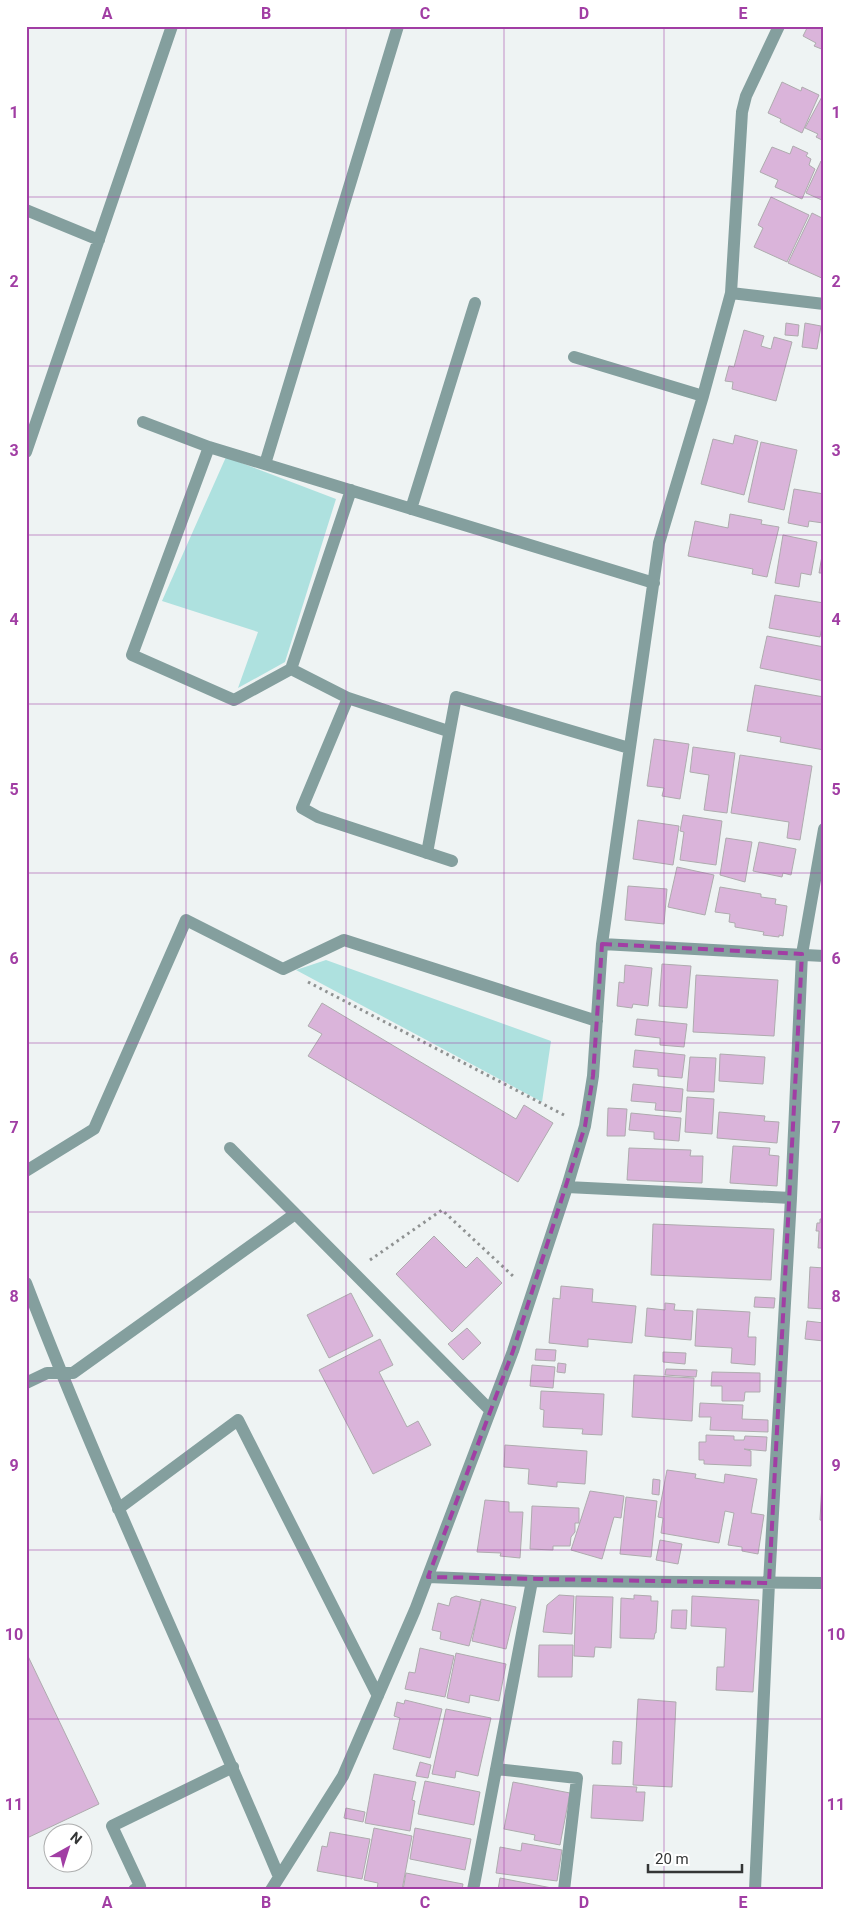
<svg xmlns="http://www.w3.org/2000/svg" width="850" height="1916" font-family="Roboto,sans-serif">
	<rect width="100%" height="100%" fill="#eef3f3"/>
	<!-- green -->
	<path fill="#aee1df" d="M226 457 336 499 285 662 238 688 258 632 162 601Z
		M326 960 551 1041 542 1102 296 970Z"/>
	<!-- building -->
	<path fill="#dab4da" stroke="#aeabae" d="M808 26H824V50L814 46 816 43 803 36Z
		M782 82 801 91 802 87 819 95 802 133 780 122 781 119 768 113Z
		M824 93V141L816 137 818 134 805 128Z
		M793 146 808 153 806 156 811 159 809 165 815 169 802 199 775 187 778 180 760 172 772 147 790 154Z
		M821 161 824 162V201L806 193Z
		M771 197 809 215 787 262 754 247 763 228 758 225Z
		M812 213 824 219V279L788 263Z
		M786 323 799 325 798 336 785 335Z
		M805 323 821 326 817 349 802 347Z
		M744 330 764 336 761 346 771 349 774 337 792 342 776 401 732 389 733 382 725 381 729 366 734 367Z
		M735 435 758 441 744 495 701 484 713 439 733 444Z
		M761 442 797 450 784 510 748 502Z
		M794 489 824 494V528H822L823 523 809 521 808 527 788 523Z
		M730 514 762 520 761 524 779 527 767 577 752 574 753 569 688 556 695 521 728 528Z
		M783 535 817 542 811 575 801 573 799 587 775 583Z
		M824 544V573H819Z
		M775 595 824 603V617L820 637 769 628Z
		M767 636 824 647V681L760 668Z
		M755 685 824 697V750L780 742 781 737 747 731Z
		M654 739 689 744 680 799 662 796 664 788 647 786Z
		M693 747 735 753 727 813 704 810 709 775 690 772Z
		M740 755 812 766 800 840 787 838 789 822 731 813Z
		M683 815 722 821 716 865 680 860 684 832 680 831Z
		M638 820 679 826 673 865 633 859Z
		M726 838 752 842 745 882 720 875Z
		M759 842 796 849 791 875 783 873 782 877 753 871Z
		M677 867 714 875 705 915 668 907Z
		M628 886 667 889 664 924 625 920Z
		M720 887 761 894V897L776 899 775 904 787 906 783 936 779 935V937L763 935 764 932 735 927V923L729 922 730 914 715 912Z
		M662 964 691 966 687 1008 659 1006Z
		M625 965 652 968 648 1006 633 1004 632 1008 617 1006 619 982 624 983Z
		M696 975 778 980 774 1036 693 1032Z
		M322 1003 516 1119 524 1105 553 1123 518 1182 308 1056 322 1034 308 1026Z
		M637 1019 687 1024 684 1047 660 1045V1038L635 1035Z
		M635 1050 685 1055 682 1078 658 1076V1069L633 1067Z
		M720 1054 765 1057 763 1084 719 1081Z
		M690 1057 716 1058 714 1092 687 1091Z
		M633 1084 683 1089 681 1112 655 1110 656 1103 631 1101Z
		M687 1097 714 1099 712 1134 685 1132Z
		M608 1108 627 1109 625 1136H607Z
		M719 1112 765 1116 764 1121 779 1122 777 1143 717 1138Z
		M631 1113 681 1118 679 1141 654 1139V1132L629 1130Z
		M733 1146 770 1148 769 1155 779 1156 777 1186 730 1183Z
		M629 1148 691 1150 690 1156H703L702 1183 627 1180Z
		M820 1219H824V1248H818L819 1231H816L817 1223H820Z
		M653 1224 774 1229 771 1280 651 1275Z
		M434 1236 466 1268 477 1257 502 1283 452 1332 396 1274Z
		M810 1267 824 1268V1309L808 1308Z
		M561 1286 593 1289 592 1302 636 1306 632 1343 588 1339V1347L549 1343 553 1298 560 1299Z
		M351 1293 373 1336 329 1358 307 1315Z
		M755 1297 775 1298 774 1308 754 1307Z
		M665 1303 675 1304 674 1310 693 1311 691 1340 645 1336 647 1308 665 1310Z
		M697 1309 750 1312 748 1337H756L755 1365 731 1363 732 1348 695 1346Z
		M807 1321 824 1323V1341L805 1339Z
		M467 1328 481 1343 463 1360 448 1344Z
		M380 1339 393 1365 379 1372 407 1427 418 1421 431 1445 373 1474 319 1370Z
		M536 1349 556 1350 555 1361 535 1360Z
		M663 1352 686 1353 685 1364 663 1362Z
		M558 1363 566 1364 565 1373 557 1372Z
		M532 1365 555 1367 553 1388 530 1386Z
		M666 1369 697 1370 696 1377 665 1375Z
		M712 1372 760 1373V1392H745L744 1401H722V1386H711Z
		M634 1375 694 1378 692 1421 632 1417Z
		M541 1391 604 1394 602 1435 582 1434 583 1429 543 1427 544 1410 540 1409Z
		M700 1403 743 1405 742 1419 768 1420V1432L710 1430 711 1417H699Z
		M706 1435 734 1436V1440H744L745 1436 767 1437 766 1451 744 1449 751 1451V1466L704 1464V1460H699V1442H706Z
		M505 1445 587 1451 585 1484 557 1482V1487L528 1484 529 1469 504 1467Z
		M824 1446V1521L820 1520Z
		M667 1470 696 1474 695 1478 724 1483 725 1474 757 1479 751 1513 764 1515 758 1554 742 1551V1547L728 1545 734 1513 725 1511 719 1543 661 1533 663 1518 658 1517Z
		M653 1479 660 1480 659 1495 652 1494Z
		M590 1491 624 1496 621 1518 614 1517 602 1559 571 1550Z
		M626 1497 657 1501 651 1557 620 1554Z
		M485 1500 509 1502V1512H523L520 1558 500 1556 501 1553 477 1552Z
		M532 1506 579 1508V1523H575V1532L571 1537 570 1546H553V1550L530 1549Z
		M660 1540 682 1544 678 1564 656 1560Z
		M559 1595 574 1596 572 1634 543 1632 547 1605Z
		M634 1595 651 1596V1601H658L656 1633H655L654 1639 620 1638 621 1598 634 1599Z
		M456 1596 481 1602 469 1646 440 1639 441 1632 432 1630 438 1603 449 1606 451 1598Z
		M576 1596 613 1597 611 1648 595 1647 594 1657 574 1656Z
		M692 1596 759 1600 753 1692 716 1690 717 1667H724L726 1628 691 1626Z
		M481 1599 516 1607 506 1649 472 1641Z
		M672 1610H687L686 1629 671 1628Z
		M539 1645H573L572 1677H538Z
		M420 1648 454 1656 445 1697 405 1689 409 1672 415 1673Z
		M26 1652 99 1804 27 1838 26 1836Z
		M456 1653 506 1664 499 1701 470 1695 469 1703 447 1698Z
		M638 1699 676 1702 672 1787 633 1785Z
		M405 1700 442 1709 430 1758 393 1749 400 1718 394 1716 397 1702 404 1704Z
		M446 1709 491 1718 478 1776 456 1771 455 1778 432 1774Z
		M613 1741 622 1742 621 1764H612Z
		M420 1762 431 1765 428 1778 416 1776Z
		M374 1774 416 1782 412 1800 415 1801 410 1831 365 1823Z
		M425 1781 480 1792 474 1825 418 1814Z
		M513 1782 570 1793 560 1845 534 1840 535 1835 504 1829Z
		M593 1785 637 1787 636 1792H645L643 1821 591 1818Z
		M346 1808 365 1812 363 1822 344 1818Z
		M374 1828 412 1836 402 1890 377 1889 378 1883 364 1880Z
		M415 1828 471 1839 465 1870 410 1859Z
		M330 1832 370 1839 362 1879 317 1871 322 1846 327 1847Z
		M522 1843 562 1850 557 1881 496 1873 500 1847 521 1851Z
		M406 1873 463 1884 462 1890H403Z
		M500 1878 557 1889V1890H498Z"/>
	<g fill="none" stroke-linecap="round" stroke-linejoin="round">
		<!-- path -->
		<path stroke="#8f9292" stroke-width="3" stroke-dasharray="2.5 4" stroke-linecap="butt" d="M308 982 564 1115
			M370 1260 442 1210 514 1277"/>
		<!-- minor -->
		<path stroke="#849f9e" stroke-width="12" d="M26 210 99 240
			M731 293 824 304
			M574 357 703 396
			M143 422 209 447 654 583
			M209 447 132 655 234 700 291 669 351 490
			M26 452 172 26
			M265 464 398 26
			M411 509 475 303
			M291 669 348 698 448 731
			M348 698 302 808 318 817 452 861
			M427 853 456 697 629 748
			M602 944 824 956
			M230 1148 490 1410
			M26 1171 94 1129 186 920 283 969 344 940 597 1021
			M567 1187 791 1198
			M26 1283C103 1484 196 1679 279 1877
			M26 1383 47 1373H73L295 1214
			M118 1509 238 1420 378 1696
			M428 1577 532 1581 824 1583
			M496 1769 577 1778 564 1890
			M134 1890 140 1886 112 1826 233 1767
			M271 1890 343 1776 415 1610 513 1351 567 1187 585 1126 593 1076 602 944 659 543 703 396 731 293 742 112 746 96 779 26
			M473 1890 532 1581
			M755 1890 769 1583 791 1198 802 954 824 829"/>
	</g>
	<!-- marked area -->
	<path fill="none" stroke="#a13ea4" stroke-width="4" stroke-dasharray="10 6" stroke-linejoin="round" d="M602 944 802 954 769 1583 428 1577 513 1351 585 1126 593 1076Z"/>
	<!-- grid -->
	<path fill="none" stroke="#a13ea4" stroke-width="1" stroke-opacity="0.55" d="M186 26V1890M346 26V1890M504 26V1890M664 26V1890M26 197H824M26 366H824M26 535H824M26 704H824M26 873H824M26 1043H824M26 1212H824M26 1381H824M26 1550H824M26 1719H824"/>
	<!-- border -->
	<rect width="850" height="1916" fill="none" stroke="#ffffff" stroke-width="55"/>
	<!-- north arrow -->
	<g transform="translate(68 1848) rotate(39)"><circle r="24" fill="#ffffff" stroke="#adaeae"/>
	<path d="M0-4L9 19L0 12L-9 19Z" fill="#a13ea4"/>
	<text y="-8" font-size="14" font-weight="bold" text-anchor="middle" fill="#333535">N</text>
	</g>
	<!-- scale -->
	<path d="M648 1864v8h94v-8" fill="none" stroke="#333535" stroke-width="2.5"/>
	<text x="655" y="1864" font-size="15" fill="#333535" stroke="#ffffff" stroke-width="4" paint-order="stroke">20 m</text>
	<rect x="28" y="28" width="794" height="1860" fill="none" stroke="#a13ea4" stroke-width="2"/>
	<g font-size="16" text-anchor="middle" font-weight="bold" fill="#a13ea4">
		<text x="107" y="19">A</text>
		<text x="266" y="19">B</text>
		<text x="425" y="19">C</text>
		<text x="584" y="19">D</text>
		<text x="743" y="19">E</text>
		<text x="14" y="118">1</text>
		<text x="836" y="118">1</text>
		<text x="14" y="287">2</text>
		<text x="836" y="287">2</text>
		<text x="14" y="456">3</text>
		<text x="836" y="456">3</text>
		<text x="14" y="625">4</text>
		<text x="836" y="625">4</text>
		<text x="14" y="795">5</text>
		<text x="836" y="795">5</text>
		<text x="14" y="964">6</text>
		<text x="836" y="964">6</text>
		<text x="14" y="1133">7</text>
		<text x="836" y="1133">7</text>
		<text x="14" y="1302">8</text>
		<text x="836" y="1302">8</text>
		<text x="14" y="1471">9</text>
		<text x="836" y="1471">9</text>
		<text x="14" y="1640">10</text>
		<text x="836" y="1640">10</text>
		<text x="14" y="1810">11</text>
		<text x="836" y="1810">11</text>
		<text x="107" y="1908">A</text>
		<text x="266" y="1908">B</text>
		<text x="425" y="1908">C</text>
		<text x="584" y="1908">D</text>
		<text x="743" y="1908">E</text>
	</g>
</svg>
